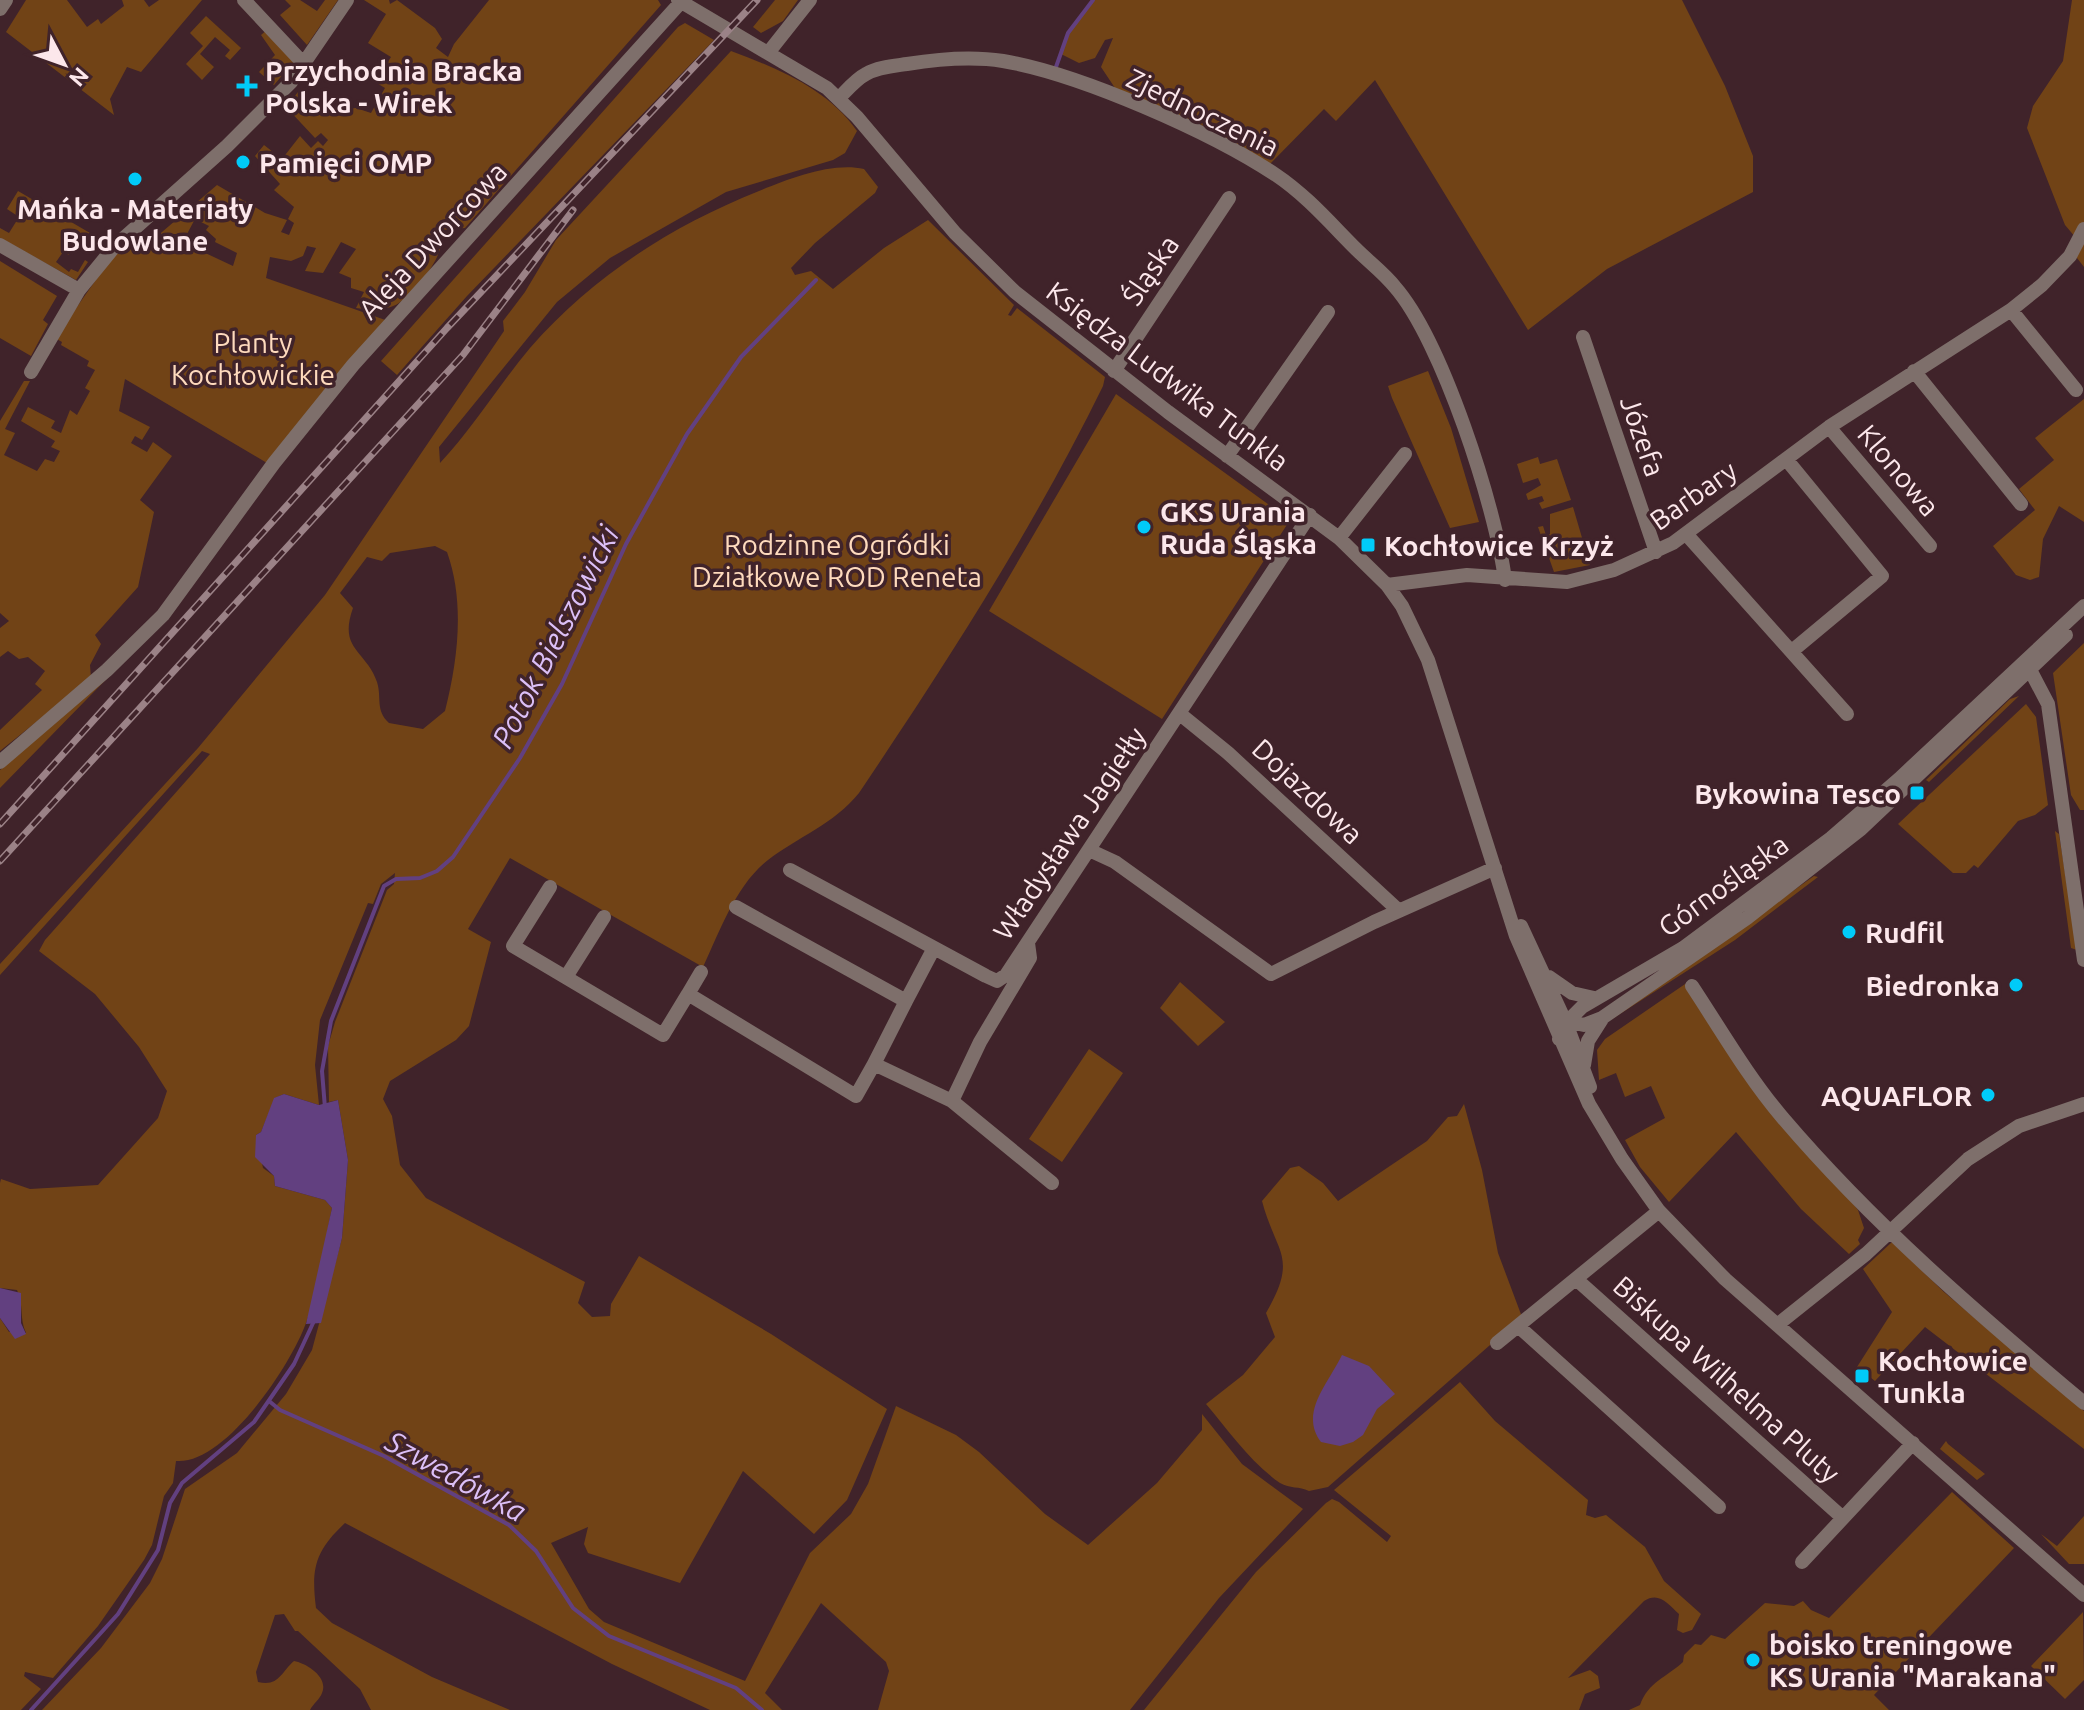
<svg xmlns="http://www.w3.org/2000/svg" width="2084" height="1710" font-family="Ubuntu,sans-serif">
	<rect width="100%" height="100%" fill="#40232a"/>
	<!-- green -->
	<path fill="#714316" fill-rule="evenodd" d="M26 0H67L87 27 98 19 101 24 124 6 122 0H144L149 7 159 0H202L141 72 127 67 110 99 114 115 6 32Z
		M285 0H300L317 11 325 0H338L307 45 280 15 291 6Z
		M364 0H389L390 4 397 0 435 28 442 39 436 48 448 57 454 44 489 0H658L661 5 465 228 441 230C448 254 417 289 399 303 387 311 369 310 356 308L364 292 351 288V278L339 273 356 249 341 242 323 273 305 271 316 248 307 246 303 256 291 261 270 257 266 278 391 322 267 463 125 379 119 411 150 427 142 440 135 436 131 443 147 452 153 442 172 456 140 500 154 512 138 587 95 635 101 644 90 665 91 678 0 751V730L42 690 35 684 45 671 28 657 19 659 8 651 0 657V628L9 621 0 613V421L24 381H30L5 429 15 433 4 455 37 471 45 459 54 462 60 451 51 447 55 441 21 421 28 407 55 421 51 428 61 433 70 410 77 415 90 391 85 388 95 370 87 366 89 361 61 345 62 342 55 338 131 230 155 238 217 185 265 213 287 220 281 232 289 235 294 223 288 219 294 207 274 190 280 184 255 156 264 145 282 159 300 136 311 148 318 141 323 146 328 140 321 133 315 138 286 107 298 92 330 110 356 108 371 113 385 88 375 82 391 57 368 43 386 14ZM195 219 209 226 206 230 216 239 215 242 237 253 233 266 184 243 165 242 171 234H187Z
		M775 0H798L783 21 761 33 753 27Z
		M1093 0H1682L1725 86 1753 156V192L1607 269 1528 330 1375 80 1336 121 1324 109 1270 164 1198 123 1115 88 1101 67 1113 38 1105 40 1095 58 1079 63 1061 54 1068 33Z
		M2072 0H2084V267L2077 258 2076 238 2065 225 2027 128 2033 106 2063 61Z
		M206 16 241 48 230 60 225 56 230 50 215 37 200 54 214 67 202 80 186 64 203 46 190 33Z
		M685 23 714 40 467 296 397 375 381 361 678 27Z
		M268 29 296 59 274 85 259 72 275 55 261 35Z
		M731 51C777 68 828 89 857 131L845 153 833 160 726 192 610 258 557 302 439 447 440 463C473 428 499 385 530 348 592 277 671 226 759 191 789 179 831 162 864 169L878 187 875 193 815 243 791 268 795 275 811 271 833 289 884 248 928 220 1014 305 1008 315 1011 316 1017 308 1105 377 1103 386C1033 529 947 662 859 793 834 824 798 837 768 860 736 885 720 931 703 967L510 858 468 929 491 942 469 1026 456 1040 390 1081 383 1099 392 1116 400 1165 426 1198 585 1282 578 1303 592 1317 610 1316 611 1304 639 1256 771 1334 887 1409 847 1500 814 1534 743 1471 680 1583 588 1553 584 1544 588 1527 551 1543 589 1609 604 1622 745 1681 810 1553 851 1514 868 1484 896 1406 956 1435 979 1452 1045 1514 1088 1545 1157 1483 1202 1430V1414L1242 1464 1303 1509 1219 1598 1130 1710H878L889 1671 886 1662 821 1603 765 1693 782 1710H710L612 1664 345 1523C315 1551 311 1568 316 1608L332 1623 432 1677 510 1710H371L360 1689 298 1631H295L284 1614 275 1615 256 1672 258 1682C279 1687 281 1672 294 1661 306 1663 329 1677 322 1693 320 1699 313 1704 310 1710H42L101 1648 150 1583 162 1559 185 1489 237 1453 286 1394 312 1350 342 1238 348 1160 338 1100 329 1102 328 1046 335 1022 387 890 394 884 395 873 381 884 373 904 368 903 320 1020 315 1065 319 1105 284 1094 275 1098 261 1132 256 1135 263 1168 274 1176 275 1186 325 1200 332 1208C324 1245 319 1287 306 1323 291 1365 225 1465 176 1461L173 1483 164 1496 152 1545 144 1560 98 1626 53 1678 25 1672 24 1676 41 1689 21 1710H0V1318L9 1332 26 1333C19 1318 24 1304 17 1290L0 1288V1183L1 1179 30 1189 98 1185 158 1118 167 1091 139 1047 95 994 39 951 45 940 210 754 202 751 0 975V964L198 748 325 595 504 331 503 321 525 292 556 240ZM435 546 447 552C465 602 458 660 445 711L423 729 389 723C375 710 382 698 377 682 366 650 338 650 353 608L340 593 367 557 382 561 390 553Z
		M18 191 90 233 100 244 93 254 75 234 69 255 63 252 56 262 69 272 71 269 78 272 85 260 88 262 76 280 0 238V228L9 233 19 217 7 209Z
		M0 261 57 296 43 320 48 324 31 356 0 338Z
		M1428 371 1451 428 1479 522 1450 528 1392 398 1388 386Z
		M1116 394 1290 520 1162 719 989 611Z
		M2084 399V522L2059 506 2043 539 2039 577 2030 580 2016 575 1993 546 2035 510 2019 489 2054 460 2035 438Z
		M1538 457 1540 464 1557 459 1571 500 1542 509 1539 503 1544 501 1542 496 1528 500 1526 494 1541 485 1538 478 1523 483 1517 464Z
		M1573 507 1590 565 1554 572 1538 527 1543 526 1546 535 1550 534V514Z
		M2084 643V810H2080L2071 795 2053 673Z
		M129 656 0 788V770Z
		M2019 696 1929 782 1926 780 2010 699Z
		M2026 704 2036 717 2048 805 2035 815 2018 821 1978 868 1974 865 1966 873H1953L1898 824Z
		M2055 831 2059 834 2077 950 2071 948Z
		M1814 876 1818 877 1735 940 1609 1021Z
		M1180 982 1225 1022 1198 1046 1160 1008Z
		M1688 982 1724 1036 1858 1210 1864 1228 1858 1240 1860 1244 1849 1254 1801 1209 1736 1132 1669 1202 1640 1167 1625 1140 1665 1118 1651 1086 1625 1097 1616 1073 1599 1080 1597 1050 1605 1039Z
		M1089 1049 1123 1073 1062 1162 1029 1139Z
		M1464 1104 1482 1170 1498 1253 1522 1317 1328 1487 1309 1491C1299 1486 1290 1489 1280 1483 1251 1463 1228 1430 1206 1404L1243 1375 1275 1337 1266 1313C1299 1256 1276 1254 1262 1201L1290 1168 1299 1166 1323 1183 1338 1201 1427 1141 1448 1117 1457 1116Z
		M1892 1242 1944 1292 2084 1411V1449L1925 1327 1875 1381 1857 1367 1892 1312 1863 1269Z
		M1460 1382 1495 1421 1588 1500 1586 1515 1595 1518 1606 1515 1645 1547 1664 1581 1701 1614 1692 1630 1683 1633 1677 1630 1679 1614C1668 1604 1659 1591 1644 1601L1568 1678 1590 1670 1598 1676 1600 1688 1585 1694 1579 1710H1144L1256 1572 1326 1503 1332 1499 1339 1502 1387 1542 1391 1536 1334 1490Z
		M1946 1441 1948 1444 1985 1474 1977 1480 1940 1449Z
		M1952 1492 2014 1548 1874 1695 1889 1710H1629L1640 1705C1648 1682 1667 1677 1683 1662L1684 1655 1695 1644 1701 1645 1711 1635 1725 1639 1765 1603 1794 1606 1803 1601 1811 1610 1829 1618Z
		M2084 1516V1564H2069L2041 1534 2057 1546Z
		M2083 1612 2084 1680 2065 1699 2031 1666Z"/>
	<!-- water -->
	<path fill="#624080" d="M284 1094 319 1105 338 1100 348 1160 342 1238 321 1323 306 1324 332 1208 325 1200 275 1186 274 1176 255 1157 256 1135 261 1132 274 1098Z
		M0 1288 21 1293V1323L26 1334 15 1339 0 1318Z
		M1342 1355 1369 1366 1395 1394 1377 1409 1363 1435 1353 1442 1340 1446 1321 1442C1299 1413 1328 1384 1342 1355Z"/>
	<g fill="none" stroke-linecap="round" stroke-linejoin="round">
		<!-- stream -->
		<path stroke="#624080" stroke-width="4" d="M1056 67 1068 33 1093 0
			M325 1108 322 1071 331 1021 384 886 396 879 420 878 437 871 453 857 520 758 562 684 626 544 687 434 741 357 816 280
			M269 1401 280 1410 384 1456 509 1525 536 1551 573 1608 609 1636 736 1688 762 1710
			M31 1710 118 1614 158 1550 170 1503 182 1483 254 1422 294 1364 314 1321"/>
		<!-- minor -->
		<path stroke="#7e6f6b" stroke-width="14" d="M244 0 303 63
			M678 0 827 88 857 117 955 233 1015 292 1168 412 1339 538 1387 585 1402 606 1428 660 1516 936 1589 1104 1622 1159 1659 1211 1725 1279 2084 1595
			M0 9 6 0
			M768 53 810 0
			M839 98C847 90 856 79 866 74 878 67 893 66 907 64 938 59 972 56 1003 61 1080 74 1211 132 1276 175 1306 195 1331 224 1356 249 1369 262 1384 273 1395 287 1442 341 1496 508 1505 580
			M0 245 79 290
			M2011 310 2076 390
			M1583 337 1656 552
			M1114 371 1229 198
			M1914 371 2021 504
			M31 372 79 290 115 246 227 146 291 82 347 0
			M1829 427 1930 546
			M1227 456 1328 312
			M1786 459 1882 576 1792 651
			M1687 535 1847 714
			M1339 538 1405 454
			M1387 585 1467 575 1567 582 1614 570 1673 543 1829 427 2011 310 2042 285 2070 256 2084 229
			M2027 664 2048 704 2084 960
			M1180 714 1228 753 1398 910
			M0 762 107 670 163 615 274 463 353 365 681 2
			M1089 850 1115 862 1271 974 1374 922 1495 868
			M790 870 986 976 997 981 1006 975 1310 515
			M550 887 513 946 663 1035 688 994 856 1096 874 1064 952 1101
			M736 907 906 1001 874 1064
			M1521 926 1566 1023 1590 1087
			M1028 943 1030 958 980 1042 952 1101 1052 1183
			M566 977 604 917
			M1549 977 1572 993 1594 998
			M1692 986C1721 1030 1748 1077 1782 1117 1873 1224 1977 1313 2084 1403
			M688 994 701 972
			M906 1001 934 948
			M1561 1020 1584 1025 1602 1018 1747 918 1861 829 2066 635
			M1559 1039 1566 1023 1582 1007 1683 948 1831 838 1899 779 2084 606
			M1584 1065 1588 1041 1602 1019
			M1576 1279 1843 1518
			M1777 1325 1866 1254 1968 1159 2019 1126 2084 1104
			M1518 1326 1719 1507
			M1497 1343 1659 1211
			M1802 1562 1913 1443"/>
		<!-- rail casing -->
		<g stroke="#9b8287" stroke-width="7">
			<path id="rail" d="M0 824 447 328 757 0
				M0 861 463 355 573 210"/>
		</g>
		<!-- rail -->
		<use href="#rail" stroke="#40232a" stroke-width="4" stroke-dasharray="12" stroke-linecap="butt"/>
	</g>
	<!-- markers -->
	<g fill="#00cbf9" stroke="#40232a" stroke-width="3">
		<path d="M243 74h8v8h8v8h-8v8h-8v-8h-8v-8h8z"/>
		<circle cx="243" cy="162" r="8"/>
		<circle cx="135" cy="179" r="8"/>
		<circle cx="1144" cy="527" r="8"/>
		<rect x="1360" y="537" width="16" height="16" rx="4"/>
		<rect x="1909" y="785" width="16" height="16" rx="4"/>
		<circle cx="1849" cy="932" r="8"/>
		<circle cx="2016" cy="985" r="8"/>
		<circle cx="1988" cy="1095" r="8"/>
		<rect x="1854" y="1368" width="16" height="16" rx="4"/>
		<circle cx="1753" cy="1660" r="8"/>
	</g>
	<g text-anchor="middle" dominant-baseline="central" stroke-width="7" stroke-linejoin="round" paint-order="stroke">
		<!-- poi labels -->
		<g font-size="28" font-weight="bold" fill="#fce7eb" stroke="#40232a" text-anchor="start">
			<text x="265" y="70">Przychodnia Bracka<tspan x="265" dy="32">Polska - Wirek</tspan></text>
			<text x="259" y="162">Pamięci OMP</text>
			<text x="135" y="208" text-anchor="middle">Mańka - Materiały<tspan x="135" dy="32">Budowlane</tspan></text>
			<text x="1160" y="511">GKS Urania<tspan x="1160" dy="32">Ruda Śląska</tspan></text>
			<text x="1384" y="545">Kochłowice Krzyż</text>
			<text x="1901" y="793" text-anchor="end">Bykowina Tesco</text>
			<text x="1865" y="932">Rudfil</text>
			<text x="2000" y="985" text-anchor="end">Biedronka</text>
			<text x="1972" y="1095" text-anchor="end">AQUAFLOR</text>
			<text x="1878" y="1360">Kochłowice<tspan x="1878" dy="32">Tunkla</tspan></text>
			<text x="1769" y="1644">boisko treningowe<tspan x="1769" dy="32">KS Urania "Marakana"</tspan></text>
		</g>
		<!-- street labels -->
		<g font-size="28" fill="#fce7eb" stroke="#40232a">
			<text transform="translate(1203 112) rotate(26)">Zjednoczenia</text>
			<text transform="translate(432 240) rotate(-47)">Aleja Dworcowa</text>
			<text transform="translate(1150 270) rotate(-56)">Śląska</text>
			<text transform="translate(1168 376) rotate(37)">Księdza Ludwika Tunkla</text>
			<text transform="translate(1643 436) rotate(71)">Józefa</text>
			<text transform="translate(1899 470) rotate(50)">Klonowa</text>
			<text transform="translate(1693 495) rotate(-35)">Barbary</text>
			<text transform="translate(1308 791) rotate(43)">Dojazdowa</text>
			<text transform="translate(1069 833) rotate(-56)">Władysława Jagiełły</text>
			<text transform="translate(1723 885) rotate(-36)">Górnośląska</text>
			<text transform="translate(1727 1379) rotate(42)">Biskupa Wilhelma Pluty</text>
		</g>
		<!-- park labels -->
		<g font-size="28" fill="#fedabd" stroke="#40232a">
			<text x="253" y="342">Planty<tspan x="253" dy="32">Kochłowickie</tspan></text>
			<text x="837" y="544">Rodzinne Ogródki<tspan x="837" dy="32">Działkowe ROD Reneta</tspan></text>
		</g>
		<!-- water labels -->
		<g font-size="30" font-style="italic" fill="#dbbff7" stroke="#40232a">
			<text transform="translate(555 637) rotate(-63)">Potok Bielszowicki</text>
			<text transform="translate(456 1476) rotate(29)">Szwedówka</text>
		</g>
	</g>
	<!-- north arrow -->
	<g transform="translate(64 64) rotate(131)" stroke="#40232a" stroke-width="6" paint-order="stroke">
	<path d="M0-6L14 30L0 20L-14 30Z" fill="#fce7eb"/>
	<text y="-12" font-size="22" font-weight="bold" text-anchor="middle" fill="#fce7eb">N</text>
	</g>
</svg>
